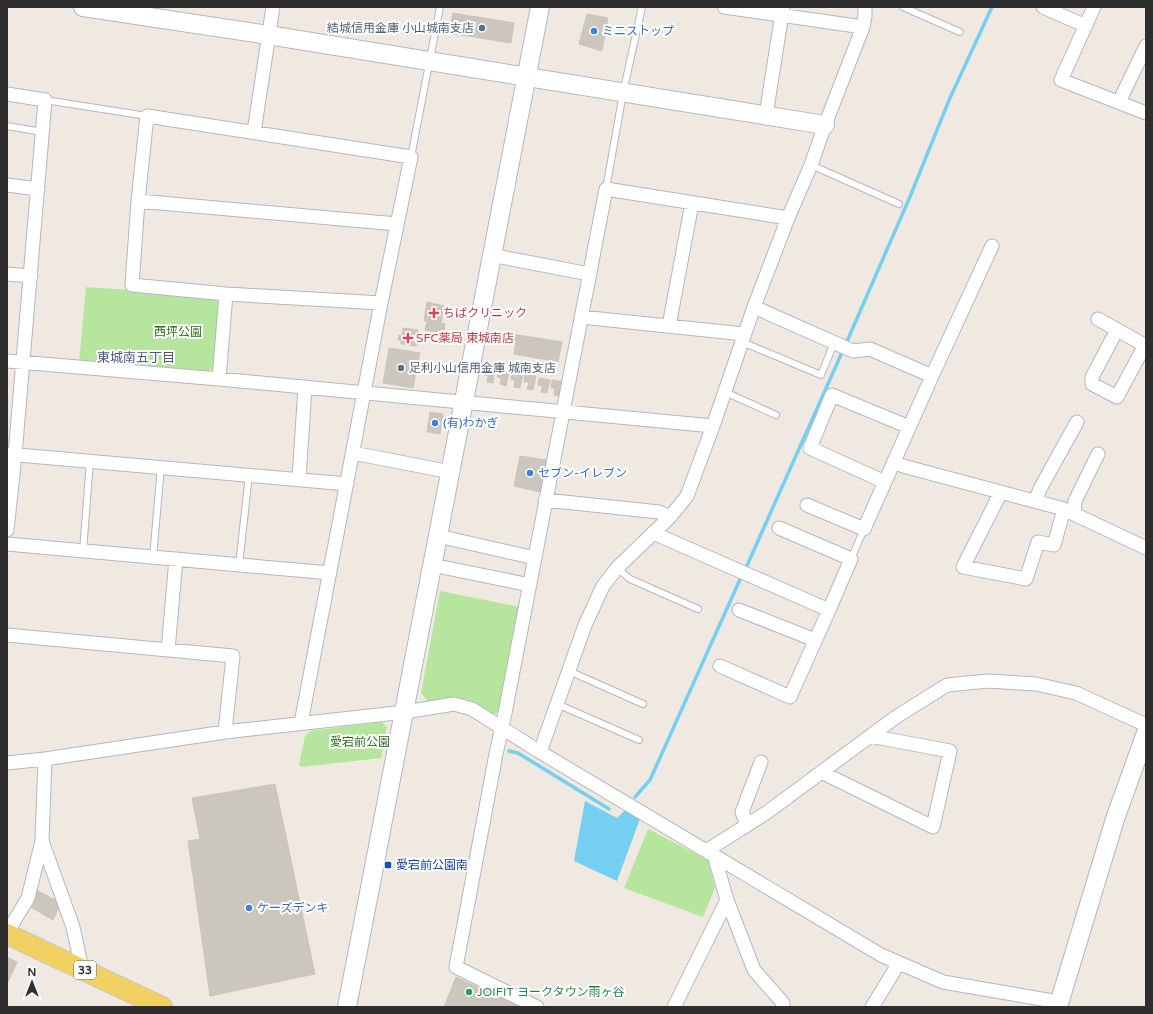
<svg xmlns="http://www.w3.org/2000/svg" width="1153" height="1014" font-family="'Varela Round','Noto Sans JP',sans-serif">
	<rect width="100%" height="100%" fill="#efe9e1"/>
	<!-- green -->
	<path fill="#b6e59e" d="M86 287 214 296 219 304 214 368 207 372 79 362Z
		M440 591 520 607 499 711 493 715 466 699H458L428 702 421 693Z
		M382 722 387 727 381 758 302 767 299 765 305 736 310 731Z
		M648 829 708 860 715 888 703 917 624 888Z"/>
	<!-- water -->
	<path fill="#75cff0" d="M585 801 617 818 628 807 641 816 617 881 574 861Z"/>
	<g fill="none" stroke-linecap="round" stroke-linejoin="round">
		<!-- stream -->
		<path stroke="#75cff0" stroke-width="3.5" d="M745 570 848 339 909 199 950 98 992 7
			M509 751 518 753 609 809
			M635 797 650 780 742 575"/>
	</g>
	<!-- building -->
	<path fill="#cbc7bf" stroke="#cbc5ba" d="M453 13 514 23 511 43 449 33Z
		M587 14 608 18 602 51 579 44Z
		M427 302 444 306 441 323 445 324 444 334 425 330 427 321H424Z
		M403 328 418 330 416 346 401 344V340H398L399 335 402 336Z
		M512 334 562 342 558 362 514 354 516 341 511 340Z
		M389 348 420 353 413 388 383 383Z
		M485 368 495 370 493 383 487 382 488 376 484 375Z
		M499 370 509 372 506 386 500 384 501 378 497 377Z
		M512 372 523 374 520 388 514 387 515 380H511Z
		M525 374 536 376 533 390 527 389 529 382H524Z
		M539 378 550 380 547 393 541 392 542 386 538 385Z
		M552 380 563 382 560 396 554 395 555 388H551Z
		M430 412 443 414 440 434 427 432Z
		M520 456 546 460 540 492 514 486Z
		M275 784 315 974 210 996 188 841 200 839 192 798Z
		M36 890 61 903 53 920 29 906Z
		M7 957 17 962 7 984Z
		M456 977 521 1007H444Z"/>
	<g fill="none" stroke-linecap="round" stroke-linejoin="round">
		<!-- lane casing -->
		<g stroke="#b4b7c1" stroke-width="8">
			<path id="lane" d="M903 7 960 32
				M45 100 147 116
				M7 126 43 132
				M411 157 440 7
				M811 165 899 204
				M606 189 623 93 642 7
				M742 342 821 375 834 343
				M725 392 776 415
				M83 551 90 461
				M153 557 161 467
				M851 559 864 529
				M239 565 249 475
				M617 568 630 579 698 609
				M569 671 643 704
				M557 704 639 740"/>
		</g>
		<!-- street casing -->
		<g stroke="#b4b7c1" stroke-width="15">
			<path id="street" d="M724 7 863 27
				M1043 7 1086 26
				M1094 7 1061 80 1146 113
				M7 94 45 100 15 455 7 530
				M1119 102 1146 46
				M766 115 783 7
				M254 132 273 7
				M7 185 38 189
				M138 201 397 224
				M491 255 589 274
				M7 274 31 276
				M754 307 853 351 870 349 932 376
				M581 317 744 334
				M1098 319 1146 346
				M669 326 692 203
				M1117 330 1092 377V384L1117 397 1145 345
				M7 361 219 379 713 426
				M219 379 226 294
				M353 453 451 472
				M7 454 347 484
				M1098 454 1075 501 1074 514 1146 548
				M894 461 903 466 1064 509 1074 514
				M299 479 305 387
				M885 482 810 448 832 395 909 427
				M1001 492 963 567 1026 579 1038 542 1054 545 1064 509
				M545 500 659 512 670 517
				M1035 501 1041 487 1077 422
				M807 505 864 529 932 376 992 246
				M653 533 829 610 851 559 779 528
				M438 536 535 558
				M7 544 330 573
				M432 565 530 585
				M739 610 815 640
				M7 635 233 656 225 732
				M168 650 176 559
				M720 666 790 697 829 610
				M301 723 381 303 411 157 147 116 138 201 132 285 226 294 381 303
				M540 752 585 625 603 586 617 568 670 517 687 496 713 426 754 307 788 218 811 165 825 125 863 27 865 16V7
				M7 763 45 759 225 732 405 712 454 704 472 709 540 752 881 955 943 982 1059 1002
				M821 772 933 827 950 751 870 736
				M747 825 742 812 761 762
				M42 841 73 927 82 969
				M706 851 766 813 896 717 947 685 988 681 1036 684 1076 693 1146 725
				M714 855 727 900 754 970 783 1003V1007
				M7 933 28 898 42 841 45 759
				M537 1007 456 967 496 754 505 713 606 189 788 218
				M674 1007 727 900
				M872 1007 899 963"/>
		</g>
		<!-- secondary casing -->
		<g stroke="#b4b7c1" stroke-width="20">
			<path id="secondary" d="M83 7 268 35 825 125
				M347 1007 540 7
				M1058 1007 1115 819 1146 733"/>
		</g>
		<!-- primary casing -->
		<g stroke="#c9c9c9" stroke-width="22">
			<path id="primary" d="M7 934 162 1007"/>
		</g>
		<!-- lane -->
		<use href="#lane" stroke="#fff" stroke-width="6"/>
		<!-- street -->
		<use href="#street" stroke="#fff" stroke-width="13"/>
		<!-- secondary -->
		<use href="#secondary" stroke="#fff" stroke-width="18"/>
		<!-- primary -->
		<use href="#primary" stroke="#f2d163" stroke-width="20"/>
	</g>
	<!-- markers -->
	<g fill="#5c6f8a" stroke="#fff" stroke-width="1.5">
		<circle cx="482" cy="28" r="4"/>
		<circle cx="401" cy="368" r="4"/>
	</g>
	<g fill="#3f7fe0" stroke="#fff" stroke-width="1.5">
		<circle cx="594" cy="31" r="4"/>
		<circle cx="435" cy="423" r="4"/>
		<circle cx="530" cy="473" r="4"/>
		<circle cx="249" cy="908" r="4"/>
	</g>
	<g fill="#e0444e" stroke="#fff" stroke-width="1.5">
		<path d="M432 307h4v4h4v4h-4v4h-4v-4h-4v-4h4z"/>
		<path d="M406 332h4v4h4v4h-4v4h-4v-4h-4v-4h4z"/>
	</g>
	<rect fill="#1a4fb4" stroke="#fff" stroke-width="1.5" x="384" y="861" width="8" height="8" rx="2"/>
	<circle fill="#2e9e5b" stroke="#fff" stroke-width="1.5" cx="469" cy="992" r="4"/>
	<g text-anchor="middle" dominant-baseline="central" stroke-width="4" stroke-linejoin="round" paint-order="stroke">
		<!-- shield labels -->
		<rect fill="#fff" stroke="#6d6d6d" stroke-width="1" x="74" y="961" width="22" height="18" rx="3"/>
		<g font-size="11" font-weight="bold" fill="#2e2e2e">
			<text x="85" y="970">33</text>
		</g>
		<!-- service labels -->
		<g font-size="12" fill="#4e5e75" stroke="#fff" text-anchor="end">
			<text x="474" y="28">結城信用金庫 小山城南支店</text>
			<text x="409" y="368" text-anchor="start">足利小山信用金庫 城南支店</text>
		</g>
		<!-- shop labels -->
		<g font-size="12" fill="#366cbe" stroke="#fff" text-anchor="start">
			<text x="602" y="31">ミニストップ</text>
			<text x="443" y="423">(有)わかぎ</text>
			<text x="538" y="473">セブン-イレブン</text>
			<text x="257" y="908">ケーズデンキ</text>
		</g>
		<!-- health labels -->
		<g font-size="12" fill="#be3a42" stroke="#fff" text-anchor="start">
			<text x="443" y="313">ちばクリニック</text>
			<text x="416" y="338">SFC薬局 東城南店</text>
		</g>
		<!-- park labels -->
		<g font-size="12" fill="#2c6e1b" stroke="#fff">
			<text x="178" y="332">西坪公園</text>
			<text x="360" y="742">愛宕前公園</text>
		</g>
		<!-- transit labels -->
		<g font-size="12" fill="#164399" stroke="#fff" text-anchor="start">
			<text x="396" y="865">愛宕前公園南</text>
		</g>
		<!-- leisure labels -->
		<g font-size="12" fill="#27864d" stroke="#fff" text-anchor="start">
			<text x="477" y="992">JOIFIT ヨークタウン雨ヶ谷</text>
		</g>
		<!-- neighbourhood labels -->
		<g font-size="13" fill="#4d5680" stroke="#fff">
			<text x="136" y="358">東城南五丁目</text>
		</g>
	</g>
	<!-- border -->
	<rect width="1153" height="1014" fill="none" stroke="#2e2e2e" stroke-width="16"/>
	<!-- north arrow -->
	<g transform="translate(32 982)" stroke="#ffffff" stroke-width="3" paint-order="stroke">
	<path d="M0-3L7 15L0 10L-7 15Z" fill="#2e2e2e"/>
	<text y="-6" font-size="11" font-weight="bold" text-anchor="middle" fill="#2e2e2e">N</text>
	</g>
</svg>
